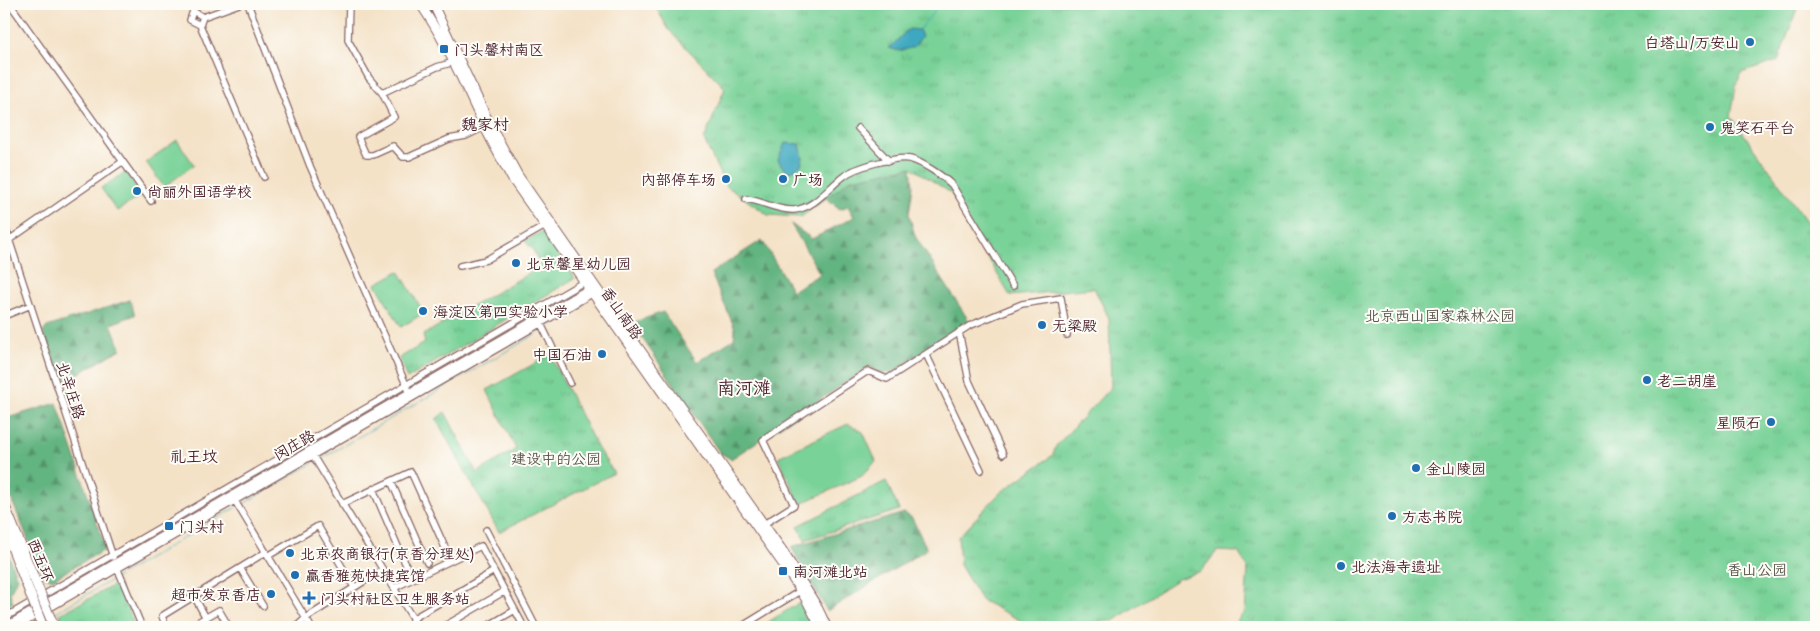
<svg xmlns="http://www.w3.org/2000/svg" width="1820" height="631" font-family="Delius,'LXGW WenKai TC',sans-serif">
	<defs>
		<pattern id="forest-firs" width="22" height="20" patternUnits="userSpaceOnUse" patternTransform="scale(1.25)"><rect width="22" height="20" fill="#62b480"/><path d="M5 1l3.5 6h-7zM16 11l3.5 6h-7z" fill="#539269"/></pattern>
		<pattern id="park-tufts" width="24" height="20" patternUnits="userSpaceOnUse" patternTransform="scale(1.25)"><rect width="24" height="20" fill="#79d298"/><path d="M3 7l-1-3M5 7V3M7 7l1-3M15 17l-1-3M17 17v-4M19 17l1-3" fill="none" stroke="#6ab483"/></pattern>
	</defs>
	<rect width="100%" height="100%" fill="#fdfcf7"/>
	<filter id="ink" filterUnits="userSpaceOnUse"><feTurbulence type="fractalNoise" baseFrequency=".02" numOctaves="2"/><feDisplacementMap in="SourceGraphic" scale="10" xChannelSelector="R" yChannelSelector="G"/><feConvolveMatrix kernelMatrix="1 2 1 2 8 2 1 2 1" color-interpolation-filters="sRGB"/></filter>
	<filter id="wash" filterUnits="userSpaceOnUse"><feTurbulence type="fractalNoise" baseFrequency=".0096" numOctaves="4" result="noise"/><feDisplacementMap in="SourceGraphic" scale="20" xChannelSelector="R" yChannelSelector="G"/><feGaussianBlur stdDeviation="1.12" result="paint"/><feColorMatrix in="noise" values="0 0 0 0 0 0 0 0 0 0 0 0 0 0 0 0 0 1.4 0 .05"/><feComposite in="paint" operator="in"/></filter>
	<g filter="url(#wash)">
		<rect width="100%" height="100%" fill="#f4e2c7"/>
		<!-- grass -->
		<path fill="#79d298" stroke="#627862" d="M177 140 194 165 164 187 146 162Z
			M126 172 142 195 117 211 101 188Z
			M399 271 424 313 401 327 376 284Z
			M848 424 863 432 876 461 862 476 800 504 778 457Z"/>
		<!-- forest -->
		<path fill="url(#forest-firs)" stroke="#566a56" d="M911 167 913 186 909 214 915 236 969 321 892 373H881L869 367 731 459 720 453 632 323 663 312 697 362 734 339 735 329 711 273 762 240 792 291 820 274 791 224 812 239 854 217 848 206 840 209 826 198 851 179Z
			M130 300 135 315 111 324 121 349 59 385 43 332 47 327Z
			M57 403 106 549 53 579 44 577 4 482V419Z
			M904 513 912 518 927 549 827 611 791 547Z
			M4 544 17 578 10 593 13 603 4 608Z"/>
		<!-- park -->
		<path fill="url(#park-tufts)" stroke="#627862" d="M654 4H1795L1798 6 1778 61 1741 73 1736 86 1731 116 1816 235V627H1231L1245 612 1248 568 1238 552 1217 551 1201 571 1178 579 1113 621 1027 624 981 600 960 565 958 537 1000 493 1053 455 1056 446 1111 387 1109 318 1094 288 1010 296 951 193 911 167 851 179 801 217 768 215 725 185 704 140 725 88 669 30Z
			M542 232 575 278 407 379 399 358 425 343 423 335 541 266 533 250 525 241Z
			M550 355 598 449 614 473 499 532 436 419 445 412 477 473 516 449 487 390Z
			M886 481 899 510 805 540 798 526Z
			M118 583 135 627H63L60 614Z
			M799 603 816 627H760Z"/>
		<!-- water -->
		<path fill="#3ea8bf" stroke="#446475" d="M909 29 919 30 922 36 914 47 899 51 889 48C897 42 901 35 909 29Z
			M785 143 800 144 803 158 801 165 792 171 786 172 778 160Z"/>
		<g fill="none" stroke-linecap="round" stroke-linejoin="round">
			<!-- stream -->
			<path stroke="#3ea8bf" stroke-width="1" d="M919 30 933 13 937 4
				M546 328 584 306
				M319 460 543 330
				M241 505 313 463
				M122 574 235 508
				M53 614 119 576
				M30 627 36 624"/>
		</g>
	</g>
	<g filter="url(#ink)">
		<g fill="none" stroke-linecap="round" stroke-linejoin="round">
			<!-- minor casing -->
			<g stroke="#866362" stroke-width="8">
				<path id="minor" d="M10 4 151 201
					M190 4 193 11
					M248 4 310 166 408 389
					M349 4 348 40 369 78 382 93 394 117 358 137 366 155H373L393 146 403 157H409L449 139 466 136 486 126
					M203 17 193 11 190 20 200 25 203 17 239 4
					M200 25 264 177
					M382 93 437 67 454 62
					M858 128 889 161
					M746 199C763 201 777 211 794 210 815 208 829 187 844 176 855 167 896 156 910 159 922 162 943 176 952 185L1013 286
					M4 224 113 557
					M9 240 122 162
					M460 266 486 260 545 226
					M4 316 31 305
					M540 322 570 383
					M959 332 969 381 1003 454
					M926 354 981 470
					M313 456 418 627
					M391 481 427 563
					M373 489 409 572
					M235 501 311 627
					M342 504 411 472 447 552
					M764 524 794 505 763 440 868 371 887 379 969 326 1022 304 1061 298 1067 335
					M486 530 536 627
					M268 556 318 526 354 587
					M116 565 142 627
					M240 568 266 552
					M394 588 481 546 494 571
					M194 596 206 618
					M4 618 587 280
					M412 619 494 571 524 627
					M17 627 595 292
					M166 627 162 616 240 568 263 606
					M189 627 219 610 229 627
					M296 627 306 618 382 570
					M443 627 505 591
					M486 627 515 610
					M741 627 800 591"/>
			</g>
			<!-- major casing -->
			<g stroke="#866362" stroke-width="10">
				<path id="major" d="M420 4C446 41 463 83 483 124 492 143 502 161 512 179L786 569 805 598 820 627
					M433 4 490 124 518 175 598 290 783 551 817 606 827 627
					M6 627 593 287"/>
			</g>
			<!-- highway casing -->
			<g stroke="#866362" stroke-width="11">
				<path id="highway" d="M4 504 34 578
					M4 527 26 583"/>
			</g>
			<!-- minor -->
			<use href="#minor" stroke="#fff" stroke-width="5.5"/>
			<!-- major -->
			<use href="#major" stroke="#fff" stroke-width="8"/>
			<!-- highway -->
			<use href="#highway" stroke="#fff" stroke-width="9"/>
			<!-- highway-bridge casing -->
			<g stroke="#866362" stroke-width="11" stroke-linecap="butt">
				<path id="highway-bridge" d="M34 578 54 627
					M26 583 43 627"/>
			</g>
			<!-- highway-bridge -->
			<use href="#highway-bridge" stroke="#fff" stroke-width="9"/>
		</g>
	</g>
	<!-- markers -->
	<g fill="#1f6fb2" stroke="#fdfcf7" stroke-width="2">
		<circle cx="1750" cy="42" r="5"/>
		<rect x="439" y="44" width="10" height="10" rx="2.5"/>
		<circle cx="1710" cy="127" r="5"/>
		<circle cx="726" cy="179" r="5"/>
		<circle cx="783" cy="179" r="5"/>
		<circle cx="137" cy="191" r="5"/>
		<circle cx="516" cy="263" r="5"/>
		<circle cx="423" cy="311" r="5"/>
		<circle cx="1042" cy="325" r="5"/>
		<circle cx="602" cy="354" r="5"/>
		<circle cx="1647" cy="380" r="5"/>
		<circle cx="1771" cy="422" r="5"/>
		<circle cx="1416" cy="468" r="5"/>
		<circle cx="1392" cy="516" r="5"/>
		<rect x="164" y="521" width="10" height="10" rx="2.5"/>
		<circle cx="290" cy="553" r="5"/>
		<circle cx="1341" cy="566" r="5"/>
		<rect x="778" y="566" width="10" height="10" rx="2.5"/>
		<circle cx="295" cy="575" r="5"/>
		<circle cx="271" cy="594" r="5"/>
		<path d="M306.5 590.5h5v5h5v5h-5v5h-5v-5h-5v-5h5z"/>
	</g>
	<g text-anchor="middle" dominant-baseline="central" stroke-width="4" stroke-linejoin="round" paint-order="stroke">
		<!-- poi labels -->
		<g font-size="15" fill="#4a1f2b" stroke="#fdfcf7" text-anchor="start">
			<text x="1740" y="42" text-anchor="end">白塔山/万安山</text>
			<text x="454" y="49">门头馨村南区</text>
			<text x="1720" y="127">鬼笑石平台</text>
			<text x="716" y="179" text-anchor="end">内部停车场</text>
			<text x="793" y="179">广场</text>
			<text x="147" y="191">尚丽外国语学校</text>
			<text x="526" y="263">北京馨星幼儿园</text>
			<text x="433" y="311">海淀区第四实验小学</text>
			<text x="1052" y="325">无梁殿</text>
			<text x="592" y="354" text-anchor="end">中国石油</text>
			<text x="1657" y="380">老二胡崖</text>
			<text x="1761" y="422" text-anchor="end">星陨石</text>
			<text x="1426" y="468">金山陵园</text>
			<text x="1402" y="516">方志书院</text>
			<text x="179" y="526">门头村</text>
			<text x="300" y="553">北京农商银行(京香分理处)</text>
			<text x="1351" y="566">北法海寺遗址</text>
			<text x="793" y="571">南河滩北站</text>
			<text x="305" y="575">赢香雅苑快捷宾馆</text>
			<text x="261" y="594" text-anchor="end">超市发京香店</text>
			<text x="320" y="598">门头村社区卫生服务站</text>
		</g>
		<!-- street labels -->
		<g font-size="15" fill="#4a1f2b" stroke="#fdfcf7">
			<text transform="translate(622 313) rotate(55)">香山南路</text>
			<text transform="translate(71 390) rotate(72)">北辛庄路</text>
			<text transform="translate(294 445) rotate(-30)">闵庄路</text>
			<text transform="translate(41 560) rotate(68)">西五环</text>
		</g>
		<!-- park labels -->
		<g font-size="15" fill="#58554c" stroke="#fdfcf7">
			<text x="1440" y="315">北京西山国家森林公园</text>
			<text x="556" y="458">建设中的公园</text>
			<text x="1757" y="569">香山公园</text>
		</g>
		<!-- neighbourhood labels -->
		<g font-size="16" fill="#4a1f2b" stroke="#fdfcf7">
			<text x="485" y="124">魏家村</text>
			<text x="194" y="456">礼王坟</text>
		</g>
		<!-- quarter labels -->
		<g font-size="18" fill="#4a1f2b" stroke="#fdfcf7">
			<text x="744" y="387">南河滩</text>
		</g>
	</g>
	<!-- margin -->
	<rect width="1820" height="631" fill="none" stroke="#fdfcf7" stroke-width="20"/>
</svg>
